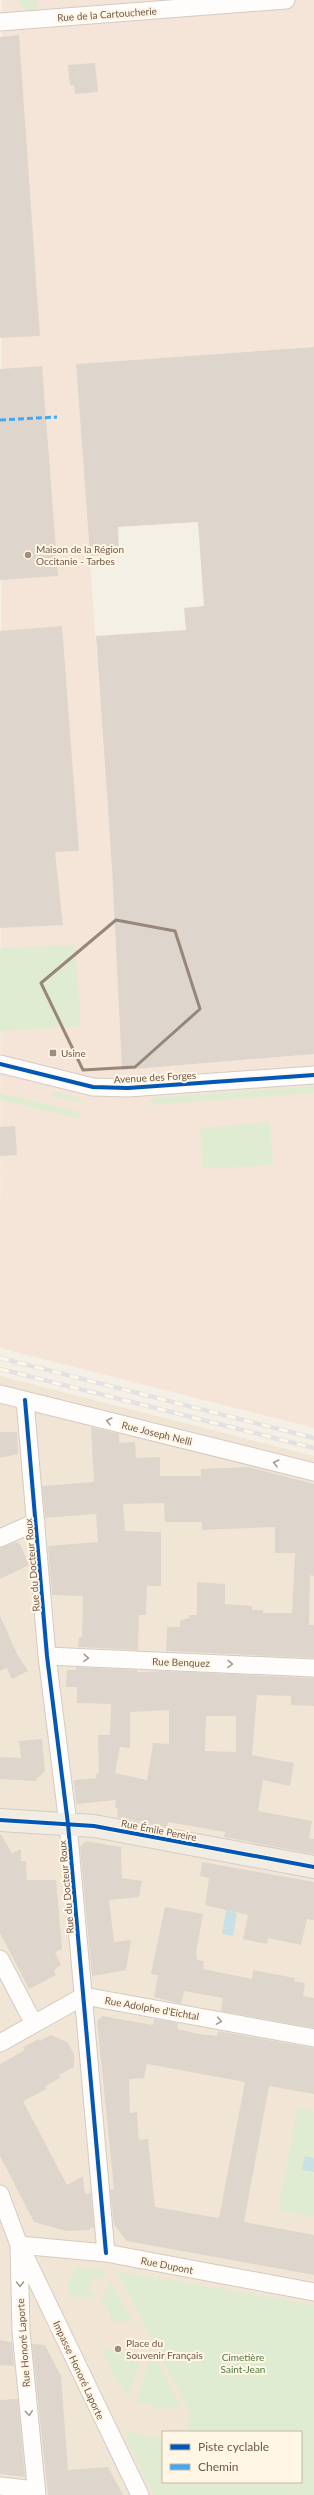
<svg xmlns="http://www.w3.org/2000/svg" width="314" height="2495" font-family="Lato,sans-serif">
	<rect width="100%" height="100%" fill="#f5f0e6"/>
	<!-- residential -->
	<path fill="#f1e6d6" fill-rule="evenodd" d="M0 1376 314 1456V2495H0ZM163 2432H301V2482H163Z"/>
	<!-- commercial -->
	<path fill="#f5e5d9" d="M2 0H314V347L76 364 112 869 122 1070 314 1054V1428L0 1348Z"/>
	<!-- green -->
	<path fill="#e0ecd1" d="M18 0H38V9C28 12 21 10 18 0Z
		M75 945 81 1026 0 1031V948Z
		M314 1086V1093L152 1105 151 1098Z
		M53 1091 80 1098 83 1103 52 1096Z
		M0 1093 77 1111 81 1116V1119L0 1100Z
		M270 1122 273 1163 271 1165 203 1169 200 1128Z
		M297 2108 314 2111V2217L278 2210Z
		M77 2267 106 2271 102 2280 94 2276 88 2289 95 2293 93 2298 68 2296 69 2278Z
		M116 2271 314 2305V2495H154L126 2438 127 2432 163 2439V2482H301V2432H186L189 2410Z
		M111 2281 133 2322H112L108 2309 101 2301Z
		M107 2349 142 2355 129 2397C117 2384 108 2367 103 2351Z
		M150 2357H155L181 2407 161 2409 136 2401Z"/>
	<!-- water -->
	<path fill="#c9e1e5" d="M226 1910 237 1913 233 1936 222 1934Z
		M305 2156 314 2158V2172L302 2170Z"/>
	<!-- building -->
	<path fill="#ded6cc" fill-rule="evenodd" d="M19 35 40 336 0 338V37Z
		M95 63 98 92 75 94 74 85H70L68 65Z
		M314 347V1054L122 1070 112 869 96 636 186 630 184 608 204 606 198 522 118 527 119 554 90 556 76 364Z
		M42 366 58 576 0 580V369Z
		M62 626 79 851 55 852 63 925 0 928V631Z
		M15 1126 17 1155 0 1156V1127Z
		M91 1427 119 1434V1443L135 1442 136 1458 160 1457V1476H201V1469L249 1467 314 1484V1576L310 1575 309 1625H314V1658L166 1651 167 1627H180V1621L189 1618V1615H197V1582L225 1584V1604L252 1606V1610H263V1613H292L295 1553H275V1527L202 1530V1522H165L164 1503 123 1504 125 1531 161 1532V1586H147L146 1615H139L138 1650 78 1647 79 1637H82L83 1596 52 1595 48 1546 98 1542 96 1514 45 1518 42 1486 94 1482Z
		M0 1432H17L18 1454 0 1458Z
		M17 1542 20 1544 29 1565 0 1579V1548Z
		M0 1616 17 1654 28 1671 12 1679 7 1668 0 1671Z
		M76 1667 137 1670V1672L165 1671 314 1678V1706L291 1705V1696L257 1695 252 1755 294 1763 290 1786 263 1780 258 1811 312 1821 309 1838 314 1839V1854L224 1837 225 1832 168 1822 167 1827 117 1817 118 1809 115 1807 116 1800 76 1804 74 1780 96 1778V1774L99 1773 98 1735H110L111 1704 77 1703V1687H66L67 1670H76ZM169 1710V1744L153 1743 147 1780 115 1773 120 1747 130 1748V1712ZM206 1716H236V1752L205 1751Z
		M42 1739 45 1771 35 1781 0 1779V1757L21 1758 19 1741Z
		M0 1833 12 1853 21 1849V1861H26L27 1880H56L62 1949 55 1952 61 1965 54 1970 56 1975 29 1989 0 1933Z
		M86 1841 121 1847 122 1878 142 1881 139 1897 109 1900 114 1942 131 1940 126 1970 92 1976 80 1847Z
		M202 1862 314 1882V1920L307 1919 301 1945 268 1938 267 1944 243 1939 248 1915 205 1905 209 1878 200 1876Z
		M165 1907 203 1914 196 1953 197 1960 204 1961 203 1969 252 1979 253 1970 295 1978 294 1981 305 1983 303 1996 314 1998V2028L221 2011 223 1998 184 1991 181 2004 154 1997 158 1975 151 1974Z
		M102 2016 153 2025 154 2019 178 2023 177 2029 200 2034 217 2036 218 2031 314 2048V2094L269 2086 244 2222 314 2235V2275L127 2241 114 2225 110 2190 114 2189 97 2021ZM147 2064 245 2082 219 2218 155 2207 148 2139 139 2140 137 2112 130 2113 129 2079 144 2078Z
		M51 2035 67 2042 74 2054V2067L59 2075 60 2078 45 2086 47 2089 23 2101 67 2185 83 2176 85 2194 91 2193 94 2228H90V2230L66 2231 34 2222 0 2156V2064L25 2050 23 2047 39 2039 40 2041Z
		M0 2340 12 2342 14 2366 0 2365Z
		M32 2344 45 2345 61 2376 68 2470 108 2467 123 2495H48Z
		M18 2399 25 2477 0 2474V2400Z"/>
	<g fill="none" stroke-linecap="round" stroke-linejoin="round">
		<!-- minor casing -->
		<g stroke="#d3cbc2" stroke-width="19">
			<path id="minor" d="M0 22 286 0
				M0 1064 93 1087 128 1088 314 1075
				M0 1394 314 1472
				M25 1400 47 1656 68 1824 106 2253
				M0 1538 36 1522
				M47 1656 314 1668
				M0 1959 34 2024
				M0 2043 84 1996 314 2038
				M0 2194 19 2245 21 2331 37 2495
				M19 2245 106 2253 314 2292
				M22 2250 140 2495
				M0 2486 36 2490"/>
		</g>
		<!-- primary casing -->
		<g stroke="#d4cbc4" stroke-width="24">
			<path id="primary" d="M0 1820 94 1826 314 1867"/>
		</g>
		<!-- minor -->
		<use href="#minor" stroke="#fefdfb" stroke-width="17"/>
		<!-- primary -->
		<use href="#primary" stroke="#f2ede3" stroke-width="22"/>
		<!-- rail casing -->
		<g stroke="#e3e1e3" stroke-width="4.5">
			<path id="rail" d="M0 1358 314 1438
				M0 1369 314 1448"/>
		</g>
		<!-- rail -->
		<use href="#rail" stroke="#fff6e6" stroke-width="3" stroke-dasharray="9" stroke-linecap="butt"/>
		<!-- quiet -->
		<path stroke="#3fa9f5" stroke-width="3" stroke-dasharray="6 3" stroke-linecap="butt" d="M0 420 57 417"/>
		<!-- cycleway casing -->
		<g stroke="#fff6e6" stroke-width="6">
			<path id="cycleway" d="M0 1064 93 1087 128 1088 314 1075
				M25 1400 47 1656 68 1824 106 2253
				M0 1820 94 1826 314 1867"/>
		</g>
		<!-- cycleway -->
		<use href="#cycleway" stroke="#0057b8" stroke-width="4"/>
	</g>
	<!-- one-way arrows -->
	<defs><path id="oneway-chevron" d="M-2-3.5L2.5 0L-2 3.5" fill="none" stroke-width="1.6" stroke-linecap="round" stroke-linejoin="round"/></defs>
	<g stroke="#a99b90">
		<use href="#oneway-chevron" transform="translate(109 1421) rotate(-166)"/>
		<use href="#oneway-chevron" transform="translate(276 1463) rotate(-166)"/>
		<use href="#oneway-chevron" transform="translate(86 1658) rotate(2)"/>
		<use href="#oneway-chevron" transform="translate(230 1664) rotate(2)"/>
		<use href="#oneway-chevron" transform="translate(219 2021) rotate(10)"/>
		<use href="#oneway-chevron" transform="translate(20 2284) rotate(89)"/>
		<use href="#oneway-chevron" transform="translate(29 2413) rotate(84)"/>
	</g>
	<!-- marked area -->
	<path fill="none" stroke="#988678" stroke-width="3" stroke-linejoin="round" d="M116 920 175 931 200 1009 135 1067 83 1070 41 983Z"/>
	<!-- markers -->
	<g fill="#9f8e80" stroke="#fff6e6" stroke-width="1.5">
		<circle cx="28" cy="555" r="4"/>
		<rect x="49" y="1049" width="8" height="8" rx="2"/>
		<circle cx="118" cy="2349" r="4"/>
	</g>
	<g text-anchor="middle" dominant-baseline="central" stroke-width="4" stroke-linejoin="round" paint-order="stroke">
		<!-- street labels -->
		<g font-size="10" fill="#715949" stroke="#fff6e6">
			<text transform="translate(107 14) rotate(-4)">Rue de la Cartoucherie</text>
			<text transform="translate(155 1077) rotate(-3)">Avenue des Forges</text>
			<text transform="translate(157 1433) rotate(14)">Rue Joseph Nelli</text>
			<text transform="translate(32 1565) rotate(-95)">Rue du Docteur Roux</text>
			<text transform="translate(181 1662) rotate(2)">Rue Benquez</text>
			<text transform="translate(159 1830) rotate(11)">Rue Émile Pereire</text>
			<text transform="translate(66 1887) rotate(-95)">Rue du Docteur Roux</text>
			<text transform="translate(152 2008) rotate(10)">Rue Adolphe d'Eichtal</text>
			<text transform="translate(167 2265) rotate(11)">Rue Dupont</text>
			<text transform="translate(23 2343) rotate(-94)">Rue Honoré Laporte</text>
			<text transform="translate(79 2370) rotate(65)">Impasse Honoré Laporte</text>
		</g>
		<!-- poi labels -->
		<g font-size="10" fill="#715949" stroke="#fff6e6" text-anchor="start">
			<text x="36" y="549">Maison de la Région<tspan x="36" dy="12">Occitanie - Tarbes</tspan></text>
			<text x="61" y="1053">Usine</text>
			<text x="126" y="2343">Place du<tspan x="126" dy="12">Souvenir Français</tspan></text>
		</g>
		<!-- park labels -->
		<g font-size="10" fill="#527c43" stroke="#fff6e6">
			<text x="243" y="2357">Cimetière<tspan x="243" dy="12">Saint-Jean</tspan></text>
		</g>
	</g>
	<!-- legend -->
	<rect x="162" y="2431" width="140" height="52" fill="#fff6e6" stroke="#c6b7a7"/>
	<rect x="170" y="2444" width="20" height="6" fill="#0057b8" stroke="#c6b7a7"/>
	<text x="198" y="2451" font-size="12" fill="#715949">Piste cyclable</text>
	<rect x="170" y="2464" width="20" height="6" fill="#3fa9f5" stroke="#c6b7a7"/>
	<text x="198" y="2471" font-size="12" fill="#715949">Chemin</text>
</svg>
